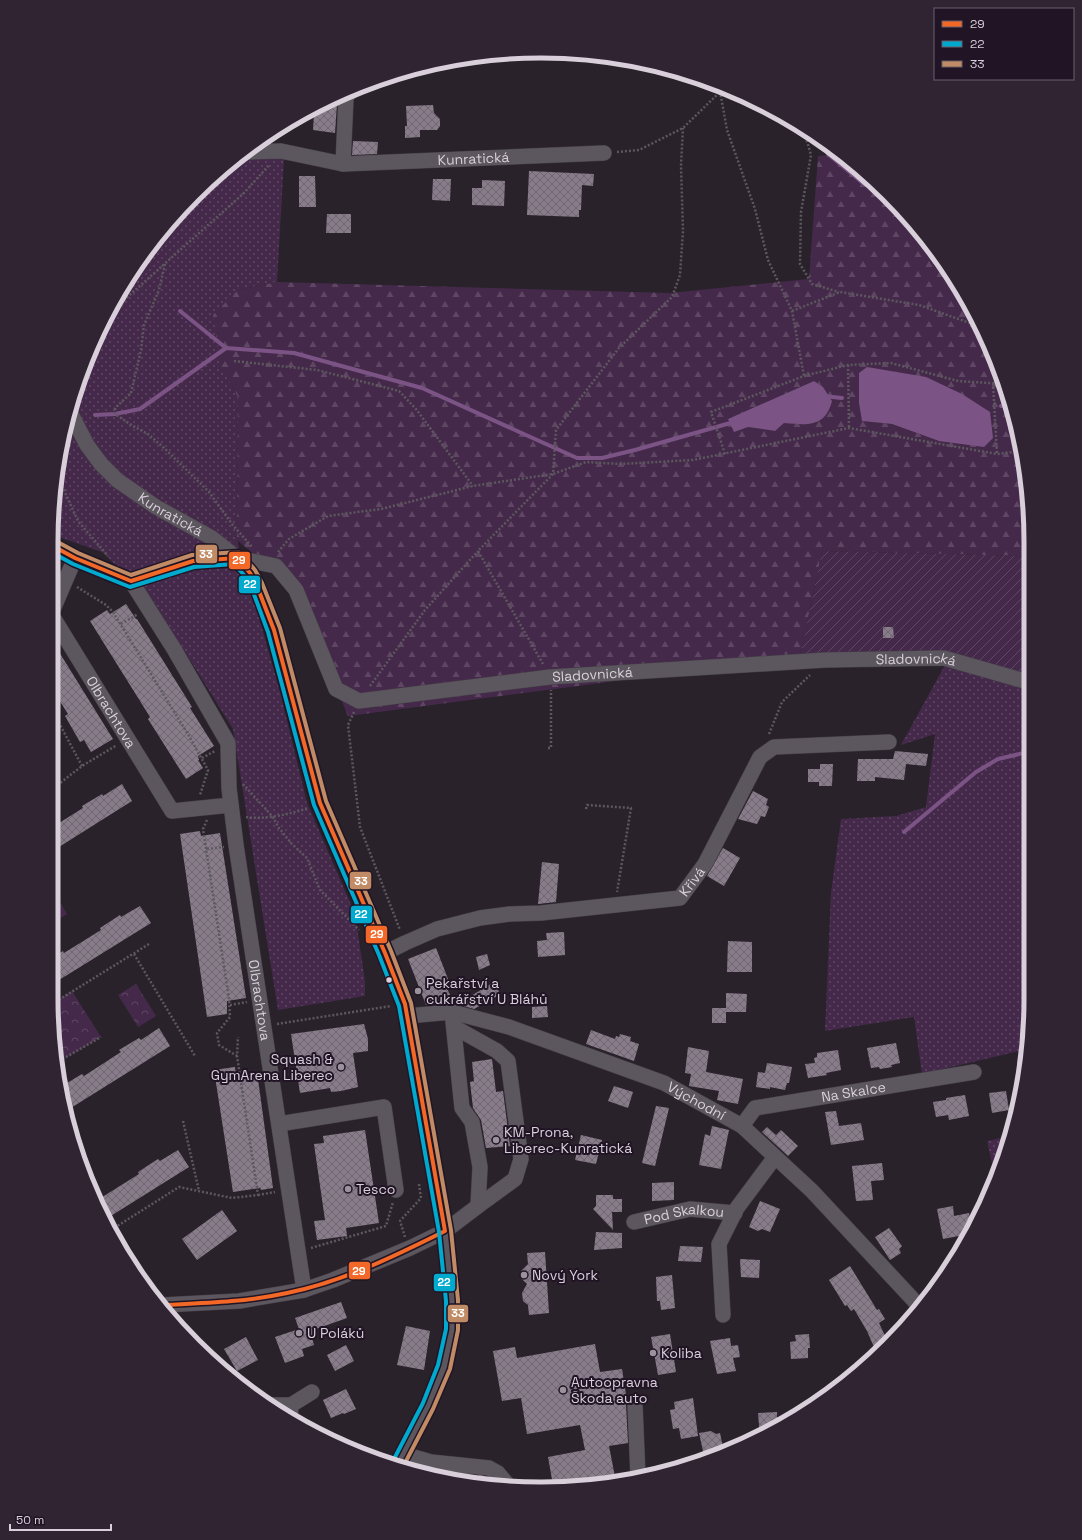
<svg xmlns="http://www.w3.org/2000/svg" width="1082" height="1540" font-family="'Space Grotesk',sans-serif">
	<defs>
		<pattern id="grass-dots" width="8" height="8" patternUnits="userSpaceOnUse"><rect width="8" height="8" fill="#45294b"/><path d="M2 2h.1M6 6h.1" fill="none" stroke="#5f4764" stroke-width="1.8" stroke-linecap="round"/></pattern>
		<pattern id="forest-firs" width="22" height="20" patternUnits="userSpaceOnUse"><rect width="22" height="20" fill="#45294b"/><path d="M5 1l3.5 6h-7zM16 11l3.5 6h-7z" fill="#5f4764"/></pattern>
		<pattern id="park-crowns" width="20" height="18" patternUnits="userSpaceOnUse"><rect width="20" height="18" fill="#45294b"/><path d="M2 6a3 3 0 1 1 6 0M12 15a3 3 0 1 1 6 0" fill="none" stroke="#5f4764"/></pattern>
		<pattern id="garden-furrows" width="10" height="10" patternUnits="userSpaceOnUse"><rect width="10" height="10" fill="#45294b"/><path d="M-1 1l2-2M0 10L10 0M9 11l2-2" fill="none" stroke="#5f4764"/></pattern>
		<pattern id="building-cross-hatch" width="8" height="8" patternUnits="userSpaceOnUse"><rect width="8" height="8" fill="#887c8b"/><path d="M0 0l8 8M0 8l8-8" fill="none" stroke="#6f6671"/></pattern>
	</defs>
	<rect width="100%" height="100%" fill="#29222b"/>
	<!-- grass -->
	<path fill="url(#grass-dots)" d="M266 138 284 159 277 282 238 290 221 366 238 397 237 540 280 692 307 803 355 914 365 981V996L278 1010 233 729 154 602 102 552 56 536 52 529 60 445 88 354 117 296 152 243 218 173Z
		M950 656 1028 677 1030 1031 1027 1049 922 1074 914 1017 825 1031 831 893 841 819 896 816 926 807 935 734 901 745Z
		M1010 1136 995 1177 987 1141Z"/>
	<!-- forest -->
	<path fill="url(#forest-firs)" fill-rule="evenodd" d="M842 154 909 218 981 324 1005 384 1027 477V556L822 551 800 657 348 716 296 590 237 540 238 397 221 366 213 315 238 290 277 282 670 293 809 279 818 156ZM859 373 939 441 892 424 862 421 859 403ZM814 381 823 387 832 401 816 423 799 424 784 423 775 431 748 427 728 419Z"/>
	<!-- park -->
	<path fill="url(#park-crowns)" d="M51 887 67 914 51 924Z
		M136 984 156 1016 138 1027 118 995Z
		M72 991 101 1037 64 1059 57 1048 52 1004Z"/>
	<!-- garden -->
	<path fill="url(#garden-furrows)" d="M822 551 1027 556 1028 677 950 656 800 657Z"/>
	<!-- water -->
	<path fill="#7b5485" d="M867 367 926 377 962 394 990 412 993 438 984 447 939 441 892 424 862 421 859 403V373Z
		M814 381 823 387 832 401C825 428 807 425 784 423L775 431 748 427 734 432 728 419Z"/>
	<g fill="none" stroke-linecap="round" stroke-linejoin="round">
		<!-- stream -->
		<path stroke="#7b5485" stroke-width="4" d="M824 143 828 154 864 184 877 187
			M180 311 226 348
			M823 396 842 398
			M1001 406 1010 405
			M95 415 115 414 140 409 226 348 294 353 422 388 577 458H602L635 450 734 422
			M904 832 976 772 998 759 1028 752
			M480 1485 481 1473"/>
	</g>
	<!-- building -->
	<path fill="url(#building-cross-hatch)" d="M326 103 337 104 335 133 313 130 314 114 318 115 319 106Z
		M433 105 434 113 440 119V126L437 130H420V137L405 138V126H407L406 106Z
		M353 141 378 142 377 154 352 155Z
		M529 171 594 174 593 186 582 185 581 210H579V217L527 215Z
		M299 176H315L316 207H299Z
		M433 179H451L450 201 432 200Z
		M482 180 505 181 504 206 472 205V188H482Z
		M327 214H351V233H326Z
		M126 604 136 619H137L192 707 190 708 214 746 198 756 199 760H198L203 768 186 779 148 719 150 717 90 621 107 610 110 614Z
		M883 627H893L894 638H883Z
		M51 639 113 739 91 752 84 740 80 742 65 716 68 714 51 687Z
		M895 751 928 754 926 766 906 764 904 780 875 777V781H857L858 759H893Z
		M820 764H833L832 786H819V782H808V769H820Z
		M122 784 132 801 51 852V828L83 808 82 806 102 794 103 796Z
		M753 791 768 799 766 805 769 807 765 817 761 816 757 824 738 819Z
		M200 831 201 836 220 833 246 998 227 1001V1014L207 1017 180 834Z
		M723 848 740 858 724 886 707 876Z
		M542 862 559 864 556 902 538 904Z
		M140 906 151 923 51 985V959L63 951 64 953 101 930 100 928 120 915 121 917Z
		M564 932 565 955 538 957 537 941 547 940 546 933Z
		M728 941 752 942V972H727Z
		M436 948 450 984 446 986 451 997 426 1005 408 959Z
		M487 954 490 965 479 970 476 957Z
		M494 982 495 986H498L499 995 474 1009 464 1006 461 1002Z
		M726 993 747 994 746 1012H726V1023H712V1008H726Z
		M547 1006 548 1017 532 1018V1007Z
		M364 1024 368 1039V1051L353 1053 358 1087 341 1091 331 1092 330 1088 300 1093 291 1034Z
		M159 1028 170 1046 66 1111 62 1086 82 1074 84 1076 121 1052 119 1050 139 1038 141 1040Z
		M591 1030 615 1039 616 1036 619 1037 620 1034 631 1037 630 1041 639 1044 634 1061 586 1044Z
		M896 1043 900 1063 891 1065 892 1067 880 1069 879 1067 871 1068 867 1048Z
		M688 1047 709 1051 706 1072 743 1079 738 1104 717 1100 719 1091 689 1086 691 1074 685 1073Z
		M838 1050 841 1070 826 1073 827 1075 808 1078 805 1064 815 1063 814 1058 817 1057V1053Z
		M492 1059 496 1092 503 1091 510 1146 486 1148 481 1120 473 1108 470 1082 474 1081 472 1062Z
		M767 1063 792 1067 789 1083H787L785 1090 770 1087V1089L756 1087 758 1072 765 1073Z
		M235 1067 236 1076 257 1072 273 1188 261 1190 260 1188 233 1192 214 1070Z
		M614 1086 633 1092 628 1108 608 1101Z
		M1006 1091 1009 1110 992 1113 989 1093Z
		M965 1095 969 1116 949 1120 948 1115 936 1117 933 1102 946 1100V1098Z
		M656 1106 669 1108 655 1166 642 1163Z
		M836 1111 839 1126 861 1123 864 1140 831 1145 825 1112Z
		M712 1126 729 1130 721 1169 699 1165 705 1134 710 1136Z
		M767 1127 776 1135 781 1130 798 1146 788 1156 762 1132Z
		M365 1130 379 1223 346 1228 347 1236 317 1240 314 1221 325 1220 314 1144 324 1143 323 1136Z
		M581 1135 602 1140 596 1164 575 1160Z
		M178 1150 189 1167 106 1219 96 1201 139 1174 138 1172 158 1159 160 1161Z
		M882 1163 884 1180 871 1181 873 1200 856 1201 852 1166Z
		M674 1182V1200L652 1201V1183Z
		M596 1195H613V1199H622V1212H612L613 1230 593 1209 596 1206Z
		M760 1201 780 1209 770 1232 762 1229 758 1231 749 1227Z
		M953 1206 954 1216 969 1213 972 1229 969 1234 943 1239 937 1209Z
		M222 1210 237 1231 197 1260 182 1239Z
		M889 1228 902 1246 899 1249 901 1253 890 1260 875 1237Z
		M596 1232 622 1233V1248L594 1250Z
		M680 1246 703 1247 701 1262 678 1261Z
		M545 1252 549 1313 529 1315 528 1305 523 1301 522 1293 527 1284 521 1278V1271L528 1264 527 1253Z
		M740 1259 760 1260 759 1278 741 1277Z
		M850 1266 877 1310 879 1309 885 1319 879 1323 888 1342 877 1354 867 1331 854 1309 851 1311 847 1305 845 1306 829 1280Z
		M672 1275 675 1308 661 1310 660 1301H657L656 1277Z
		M341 1302 347 1318 313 1330 315 1337 312 1338 314 1345 302 1349 304 1356 285 1363 275 1337 299 1329 295 1318Z
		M406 1326 430 1331 424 1370 397 1365Z
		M670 1334 676 1372 658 1375 651 1337Z
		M809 1334 810 1348H808V1358L791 1359 790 1342 796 1341 795 1335Z
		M246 1337 258 1360 237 1371 224 1349Z
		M730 1338 731 1346 738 1345 740 1357 733 1358 736 1371 717 1374 710 1341Z
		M595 1344 600 1372 622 1369 627 1401 626 1405 628 1443 609 1446 616 1482 605 1485H553L548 1457 585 1450 580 1425 527 1434 521 1398 502 1401 493 1351 515 1347 517 1358Z
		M346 1345 354 1361 335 1371 327 1355Z
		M346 1389 356 1409 344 1414 343 1413 331 1418 323 1400Z
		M693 1398 698 1436 681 1439 679 1428 673 1429 670 1410 675 1409 674 1402Z
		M777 1412V1417L792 1416 760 1437 758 1413Z
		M711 1431 716 1434 720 1433 724 1452 705 1460 699 1433Z"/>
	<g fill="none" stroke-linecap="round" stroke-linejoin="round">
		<!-- minor casing -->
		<g stroke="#453f47" stroke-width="16">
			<g id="minor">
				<path id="s1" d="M247 152 281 151 343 164 604 153"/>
				<path d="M343 164 346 98 349 93"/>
				<path id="s2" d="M70 412 87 445 101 464 117 480 156 507 212 538 237 558 250 573 257 586 274 630 320 803 385 953 405 1004 445 1231 452 1301V1330L444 1367 428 1406 398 1464"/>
				<path id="s3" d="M51 545 75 558 131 581 174 649 228 743 229 788 236 845 304 1290"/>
				<path id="s4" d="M75 558 51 614 172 811 231 805"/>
				<path id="s5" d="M131 581 193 561 237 558 276 566 296 590 336 689 359 701 550 677 825 660 944 658 1028 682"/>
				<path id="s6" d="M385 953 405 943 437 929 480 918 510 914 541 913 680 898 705 864 760 757 774 747 889 742"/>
				<path id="s7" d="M407 1016 452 1012 509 1027 664 1083 742 1126 812 1191 920 1307"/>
				<path d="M454 1027 497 1051 508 1061 521 1159 515 1179 478 1206"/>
				<path d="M279 1124 384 1107 396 1190"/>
				<path id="s8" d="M742 1126 755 1108 974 1072"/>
				<path id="s9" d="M634 1222 690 1209 735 1213"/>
				<path d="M163 1305 239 1301 304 1290 333 1280 410 1248 445 1231 478 1206 480 1167 472 1122 462 1108 452 1012"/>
				<path d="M723 1315 719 1244 737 1208 775 1157"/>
				<path d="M270 1405H291"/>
				<path d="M635 1405 638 1477"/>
				<path d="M290 1419 291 1405 312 1392"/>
				<path d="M403 1454 431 1462 489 1468 498 1473 508 1485"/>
			</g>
		</g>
		<!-- path -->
		<path stroke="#5c585d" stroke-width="2.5" stroke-dasharray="2 2" stroke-linecap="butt" d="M720 91 727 130 755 209 768 260 792 311 804 376
			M810 134 806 138 811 155 801 212 800 264 812 284 839 292
			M617 152 639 150 683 128 723 89
			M165 264 159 290 144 325 141 350 131 393 115 408V414L133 426 148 434 163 447 209 492 232 524 252 547
			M792 311 840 292 919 305 981 327
			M105 321 114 309 244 193 269 165
			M234 361 317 370 399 391 416 409 473 486
			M848 365 849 428
			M993 383 997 454
			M725 454 711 412 804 376 848 365 891 363 958 381 1005 384
			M57 475 78 521 108 556
			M278 552 289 539 328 516 381 509 473 486 553 474 586 462 620 464 693 460 849 428 997 454 1021 451
			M77 587 106 605 113 612 189 736 208 770 200 795
			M121 624 138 614
			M543 664 478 551 553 474 556 430 619 348 672 297 680 275 683 231 681 165 683 128
			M370 686 425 610 478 551
			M51 708 82 766
			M354 712 348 725 360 827 400 930
			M769 734 782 702 810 675
			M548 748H551V690
			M202 758 215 751
			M243 784 272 816 279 828 292 844 307 858 320 890 359 930
			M51 790 82 766 117 745
			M586 809 587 805 631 808 617 892
			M246 817C263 820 291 814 308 808
			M207 820 203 829 229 999 230 1017 217 1033 219 1045 237 1056
			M207 849 224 847
			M134 954 195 1056
			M52 1004 149 944
			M230 1005 247 1002
			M277 1024 391 1006
			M59 1061 101 1037
			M183 1121 199 1191
			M258 1195 275 1192
			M111 1230 179 1187 232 1198 258 1195 237 1056 238 1037
			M405 1237 400 1221 421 1198 419 1184
			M311 1248 386 1226 393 1202"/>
		<!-- minor -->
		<use href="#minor" stroke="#5c565e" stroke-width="15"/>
		<!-- bus-1 casing -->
		<g stroke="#211525" stroke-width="7">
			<path id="bus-1" d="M51 545 75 558 131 581 193 561 237 558 250 573 257 586 274 630 320 803 385 953 405 1004 445 1231C395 1256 342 1282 287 1293 246 1302 205 1303 163 1305"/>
		</g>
		<!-- bus-2 casing -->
		<g stroke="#211525" stroke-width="7">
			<path id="bus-2" d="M51 552 73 564 130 587 194 567 234 564 245 576 252 589 268 632 314 805 379 955 399 1006 439 1232 446 1301V1329L438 1365 423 1403 393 1461"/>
		</g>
		<!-- bus-3 casing -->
		<g stroke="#211525" stroke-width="7">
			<path id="bus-3" d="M54 540 78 553 131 575 192 555 239 552 255 570 262 583 280 628 326 801 391 951 411 1003 451 1230 458 1300V1330L450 1369 433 1409 404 1465"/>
		</g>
		<!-- bus-1 -->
		<use href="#bus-1" stroke="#f36827" stroke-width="4"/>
		<!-- bus-2 -->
		<use href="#bus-2" stroke="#00a9ce" stroke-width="4"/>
		<!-- bus-3 -->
		<use href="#bus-3" stroke="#c18c65" stroke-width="4"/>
	</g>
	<!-- markers -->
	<circle fill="#d8cfda" stroke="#211525" stroke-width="1.5" cx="389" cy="980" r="3.5"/>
	<g fill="#9b929d" stroke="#211525" stroke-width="1.5">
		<circle cx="418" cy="991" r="4"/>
		<circle cx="341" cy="1067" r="4"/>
		<circle cx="496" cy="1140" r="4"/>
		<circle cx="348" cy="1189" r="4"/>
		<circle cx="524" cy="1275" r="4"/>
		<circle cx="299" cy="1333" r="4"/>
		<circle cx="653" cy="1353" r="4"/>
		<circle cx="563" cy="1390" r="4"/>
	</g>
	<g text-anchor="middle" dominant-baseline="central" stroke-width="4" stroke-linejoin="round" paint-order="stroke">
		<!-- street labels -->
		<g font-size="14" fill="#d8cfda" stroke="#211525">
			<text stroke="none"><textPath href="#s1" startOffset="228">Kunratická</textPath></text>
			<text stroke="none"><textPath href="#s2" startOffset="147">Kunratická</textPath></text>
			<text stroke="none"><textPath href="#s5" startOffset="872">Sladovnická</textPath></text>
			<text stroke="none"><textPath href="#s5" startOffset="548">Sladovnická</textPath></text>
			<text stroke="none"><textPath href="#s4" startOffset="176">Olbrachtova</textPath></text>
			<text stroke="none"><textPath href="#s6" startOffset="323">Křivá</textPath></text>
			<text stroke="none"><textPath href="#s3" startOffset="536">Olbrachtova</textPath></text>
			<text stroke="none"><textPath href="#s8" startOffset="122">Na Skalce</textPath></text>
			<text stroke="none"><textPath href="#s7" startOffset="306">Východní</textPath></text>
			<text stroke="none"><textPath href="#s9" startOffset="51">Pod Skalkou</textPath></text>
		</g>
		<!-- poi labels -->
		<g font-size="14" fill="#d8cfda" stroke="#211525" text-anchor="start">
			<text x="426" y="983">Pekařství a<tspan x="426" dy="16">cukrářství U Bláhů</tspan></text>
			<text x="333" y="1059" text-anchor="end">Squash &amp;<tspan x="333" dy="16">GymArena Liberec</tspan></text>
			<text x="504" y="1132">KM-Prona,<tspan x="504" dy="16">Liberec-Kunratická</tspan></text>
			<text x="356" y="1189">Tesco</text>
			<text x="532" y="1275">Nový York</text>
			<text x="307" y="1333">U Poláků</text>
			<text x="661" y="1353">Koliba</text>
			<text x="571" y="1382">Autoopravna<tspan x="571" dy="16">Škoda auto</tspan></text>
		</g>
	</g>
	<!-- crop -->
	<path d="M0 0H1082V1540H0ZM541 58H541A483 483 0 0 1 1024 541V999A483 483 0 0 1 541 1482H541A483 483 0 0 1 58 999V541A483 483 0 0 1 541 58Z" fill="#302433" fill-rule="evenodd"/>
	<path fill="none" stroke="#d8cfda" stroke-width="5" d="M541 58H541A483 483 0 0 1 1024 541V999A483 483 0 0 1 541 1482H541A483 483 0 0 1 58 999V541A483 483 0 0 1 541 58Z"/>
	<g stroke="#211525" stroke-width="1.5">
		<rect x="195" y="544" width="23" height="20" rx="4" fill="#c18c65"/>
		<rect x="228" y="551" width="23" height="19" rx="4" fill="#f36827"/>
		<rect x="238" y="575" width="23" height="19" rx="4" fill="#00a9ce"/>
		<rect x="349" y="871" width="23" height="19" rx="4" fill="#c18c65"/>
		<rect x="350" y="905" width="23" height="19" rx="4" fill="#00a9ce"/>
		<rect x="365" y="925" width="23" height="19" rx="4" fill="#f36827"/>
		<rect x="348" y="1261" width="23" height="19" rx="4" fill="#f36827"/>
		<rect x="433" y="1273" width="23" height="19" rx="4" fill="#00a9ce"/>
		<rect x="447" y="1304" width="22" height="19" rx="4" fill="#c18c65"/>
	</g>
	<g font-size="11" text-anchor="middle" font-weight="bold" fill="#fff">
		<text x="206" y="558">33</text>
		<text x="239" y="564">29</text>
		<text x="250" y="588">22</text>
		<text x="361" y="885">33</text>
		<text x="361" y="918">22</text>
		<text x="377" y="938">29</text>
		<text x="359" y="1275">29</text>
		<text x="444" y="1286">22</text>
		<text x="458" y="1317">33</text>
	</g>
	<!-- legend -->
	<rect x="934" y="8" width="140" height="72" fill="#211525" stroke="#6a5f6d"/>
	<rect x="942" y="21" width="20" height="6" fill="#f36827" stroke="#6a5f6d"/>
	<text x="970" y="28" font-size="12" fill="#d8cfda">29</text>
	<rect x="942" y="41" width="20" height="6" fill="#00a9ce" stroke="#6a5f6d"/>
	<text x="970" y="48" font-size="12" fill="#d8cfda">22</text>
	<rect x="942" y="61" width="20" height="6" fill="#c18c65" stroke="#6a5f6d"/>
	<text x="970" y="68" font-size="12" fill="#d8cfda">33</text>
	<!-- scale -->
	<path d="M10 1524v6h101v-6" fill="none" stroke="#d8cfda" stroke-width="2"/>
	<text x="16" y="1524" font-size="12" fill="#d8cfda" stroke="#211525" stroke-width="3" paint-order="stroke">50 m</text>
</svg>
